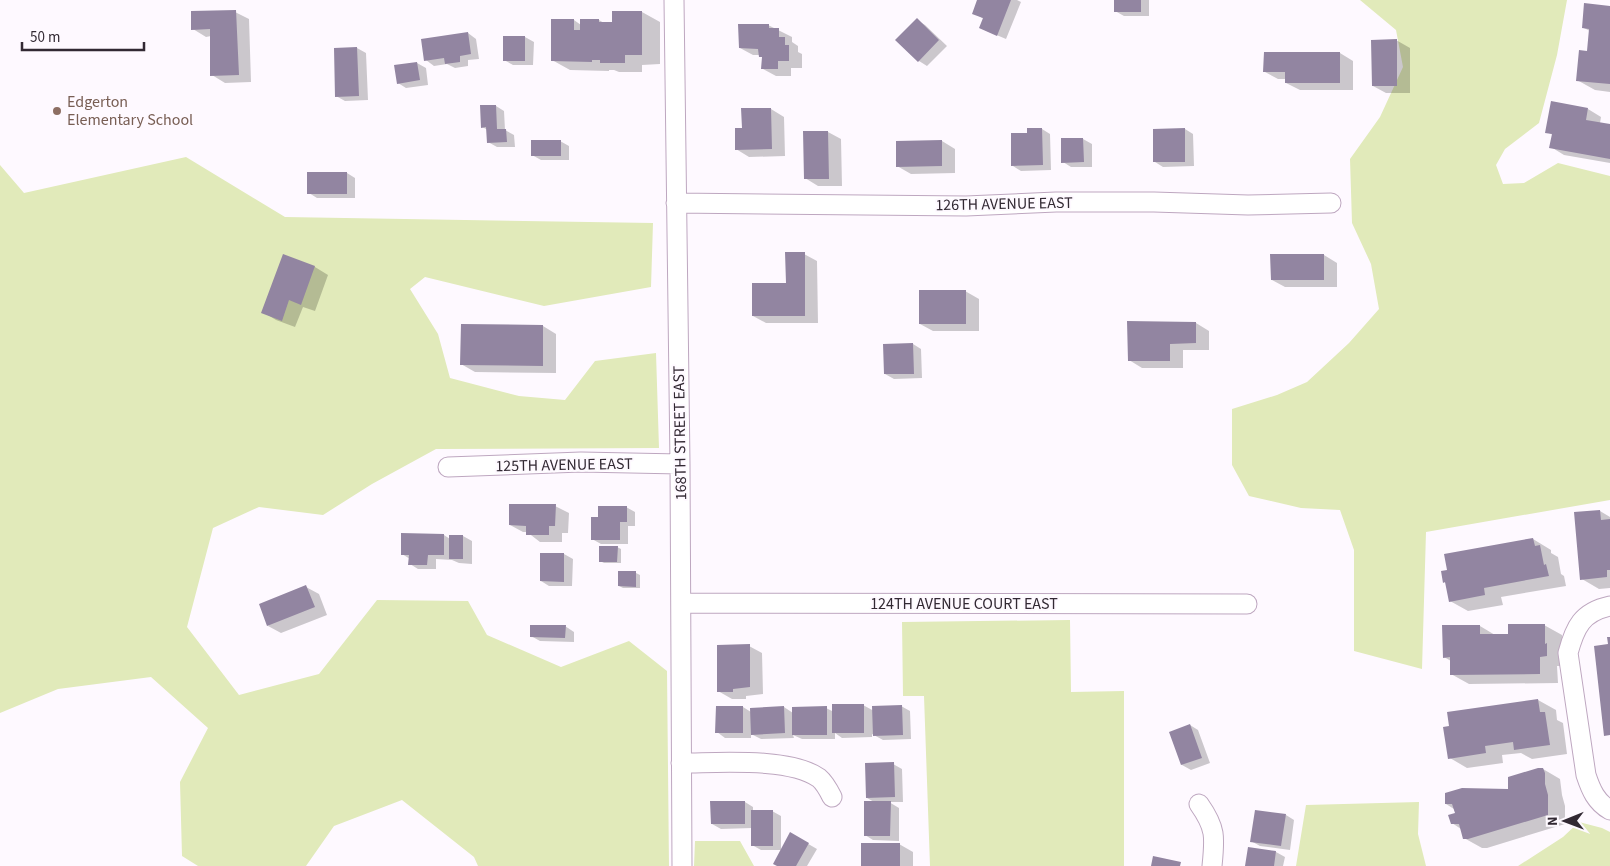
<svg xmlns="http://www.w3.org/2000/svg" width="1610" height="866" font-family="'Source Sans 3',sans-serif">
	<rect width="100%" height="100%" fill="#fef9ff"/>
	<!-- green -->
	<path fill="#e1eaba" d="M1360 0H1567L1557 55 1539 123 1505 149 1496 165 1503 184 1524 183 1558 163 1610 176V500L1426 532 1422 669 1354 651V550L1340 510 1301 508 1249 496 1232 465V409L1277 395 1307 382 1349 343 1379 309 1371 264 1352 223 1350 159 1380 117 1403 67 1396 30Z
		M186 157 285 217 653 223 651 287 544 306 425 277 410 289 438 334 450 378 519 396 565 400 595 361 656 353 659 448 436 449 372 484 323 515 259 507 213 528 187 627 239 695 319 674 377 600 468 601 487 635 561 667 629 641 667 671 669 866H478L474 857 402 800 334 826 306 866H198L182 856 180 782 208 728 151 677 58 689 0 713V165L24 193Z
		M1070 620 1071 692 1124 691V866H930L924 696H903L902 622Z
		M1419 802 1418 834 1426 866H1296L1306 805Z
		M1579 822 1602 828 1610 832V866H1518L1563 837Z
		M695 841H740L754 866H694Z"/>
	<!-- shadow -->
	<path fill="#0003" d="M978 0H1017L1021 2 1006 39 980 28 984 19 973 13Z
		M1115 0H1149V16H1124L1115 11Z
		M1610 7V92L1595 90 1577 80 1588 52 1590 31 1584 28Z
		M235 12 249 19 251 82 225 83 212 75 211 36 206 37 193 29Z
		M642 12 660 22V64L642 65V72H619L614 70H609V71L570 70 552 60 574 20 581 25 599 20 604 23H613Z
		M917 20 925 25 947 46 927 66 919 61Z
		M768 25 792 37V42L798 46V52L802 54V68H791V76H776L763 69V58L760 55H753L740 48Z
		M468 33 476 39 479 59 468 60V66L455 68 447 64 434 66 426 60Z
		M505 37H525L534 42 533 65H513L504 60Z
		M1396 40 1410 48V93H1386L1373 86Z
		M357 48 366 53 368 100 345 101 336 96 335 49Z
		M1340 53 1353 61V90H1300L1286 83V79H1278L1265 72Z
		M417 63 426 68 428 85 406 88 398 83Z
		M496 106 504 111 505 130 514 135 515 147H497L488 142V130L482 127Z
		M771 109 784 117 785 156 749 157 736 149 743 129Z
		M1588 109 1601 117 1600 123 1610 125V163L1564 155 1551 147 1553 135 1547 132Z
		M1042 129 1050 134 1051 170 1021 171 1013 166 1028 134Z
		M1185 129 1193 134 1194 166 1163 167 1155 162Z
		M828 132 841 139 842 186H818L805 178Z
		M1083 139 1092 144V167H1071L1063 162Z
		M560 141 569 146V160H541L532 155Z
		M942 141 955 149V173L911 174 897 166Z
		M347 173 355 178V198H317L309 193Z
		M804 254 817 261 818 323H766L753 316 787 284Z
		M1324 255 1337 263V287H1285L1272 280Z
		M284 256 315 267 328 275 315 311 303 307 295 327 276 320 263 312Z
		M965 291 979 299V331H933L920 324Z
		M1196 323 1209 331V350H1183V368H1142L1129 360Z
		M543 326 556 334V373L475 372 461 364Z
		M913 344 921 349 922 378 894 379 885 374Z
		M555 506 569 513 568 533H562V542H540L527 532H523L510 525Z
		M626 507 635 512V526H628V544H601L592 539 599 518Z
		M1600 511 1610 517V588L1599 589 1582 579Z
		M444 535 450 539 463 536 472 541V564L459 563 452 560 436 559V569H418L410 564V559L402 554Z
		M1533 539 1551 550V553L1558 557 1561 574 1564 576 1566 586 1501 597 1503 605 1468 611 1450 601 1446 583 1444 582Z
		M617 547 621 549V563H604L600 561Z
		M564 554 573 559 572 586H549L541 581Z
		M620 572 636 573 640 575V588H623L619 586Z
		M306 587 319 594 327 615 281 633 268 626Z
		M1544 625 1562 635V654L1565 666H1557L1558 683 1469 684 1451 674V661L1444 657 1480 626 1495 635H1509Z
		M565 626 574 632V642L540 641 531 636Z
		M749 646 762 653 763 694 746 696V699H732L718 691Z
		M1538 700 1556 710 1557 720 1563 723 1567 754 1532 759 1521 753 1502 755 1503 763 1467 768 1450 758Z
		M863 705 874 711 901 706 910 711 911 739 883 740 872 734V737L842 738 835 733V739H802L793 735 794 738 761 739 751 734V738H725L717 732 743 707 751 712 784 707 793 713 826 708 834 712Z
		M1190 725 1198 730 1210 763 1191 770 1182 765Z
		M893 764 902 769 903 802H889L899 808V841L873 840 865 835 876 803 867 798Z
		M1543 769 1560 779 1562 795 1565 806V824L1487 848H1482L1464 838 1461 829 1452 823 1456 814 1454 809 1446 804 1509 790Z
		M745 802 753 807V811H772L781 816V850H761L752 845V828L721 829 712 824Z
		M1286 815 1294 820 1290 850 1260 846 1251 841Z
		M791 834 817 849 807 866H780Z
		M899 844 913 852V866H862Z
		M1249 848 1276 852 1285 857 1283 866H1246Z"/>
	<!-- building -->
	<path fill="#9285a1" d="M977 0H1011L997 36 979 28 983 18 972 14Z
		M1114 0H1141V12H1114Z
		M1584 3 1610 6V84L1576 81 1579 50 1587 51 1589 29 1582 28Z
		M236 10 239 75 210 76V29L191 30V11Z
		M612 11H642V55H625V63H600V60H592V62L551 61V19H574V30H580V19H599V22H612Z
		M917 18 939 40 918 62 895 40Z
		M738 24H769V28H779V37H785V45H789V61H778V69H761L762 57H759L758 49 739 48Z
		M468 32 471 54 460 56V62L445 64 444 58 424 61 421 39Z
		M503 36H525V61H503Z
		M1397 39V86H1372L1371 40Z
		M357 47 359 96 335 97 334 48Z
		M1264 52H1340V83H1285V72H1263Z
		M417 62 420 80 397 84 394 65Z
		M1551 101 1588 108 1586 120 1610 124V159L1549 148 1552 134 1545 133Z
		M480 105H496L497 129H506L507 142 487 143 486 127 481 128Z
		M741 108H771L772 149 735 150V128H742Z
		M1027 128H1042L1043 165 1011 166V133H1027Z
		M1185 128V162H1153V129Z
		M803 131H828L829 179H804Z
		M1061 138H1083L1084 162 1061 163Z
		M531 140H561V156H531Z
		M942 140V166L896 167V141Z
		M307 172H347V194H307Z
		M785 252H805V316H752V283H786Z
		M283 254 315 266 301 305 289 300 282 321 261 313Z
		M1270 254H1324V280H1271Z
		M919 290H966V324H919Z
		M1127 321 1196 322V343L1170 344V361H1128Z
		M461 324 543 325V366L460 365Z
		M913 343 914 374H884L883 344Z
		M509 504H556L555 526H549V535H526V526L509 525Z
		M598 506H627V522H620V540H591V517H598Z
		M1600 510 1601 520 1610 519V570H1607V577L1580 580 1574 512Z
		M401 533 444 534V555H428L427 565H408L409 555H401Z
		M449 535H463V559H449Z
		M1533 538 1535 546 1540 545 1544 565 1546 564 1549 576 1484 588 1485 595 1449 602 1445 582 1443 583 1441 571 1447 570 1444 554Z
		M599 546H618L617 562H599Z
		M540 553H564V582L540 581Z
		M618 571H636V587L618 586Z
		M306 585 315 607 267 626 259 604Z
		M1508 624H1545V644L1547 643V656L1540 657V674L1450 675V657L1443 658 1442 625H1480V634H1508Z
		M530 625H566L565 638 530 637Z
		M1607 637H1610V735L1604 736 1594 646 1608 644Z
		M750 644V687L733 689V692H717V645Z
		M1538 699 1540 712H1545L1550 745 1514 750 1513 742 1485 746 1486 753 1448 759 1443 727 1449 726 1447 712Z
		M832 704H864V733H832Z
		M902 705 903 735 873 736 872 706Z
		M716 706H743V733H715Z
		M784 706 785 733 751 735 750 708Z
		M827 706V735H792V707Z
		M1190 724 1202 758 1181 765 1169 732Z
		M894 762 895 797 866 798 865 763Z
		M1538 768H1543L1545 773V784L1548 795V815L1468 839H1463L1459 824H1451L1448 815 1455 813 1452 804H1445V793L1462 788 1508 789V777Z
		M710 801H745V824H711Z
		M864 801H891L890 836H864Z
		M751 810H773V846H751Z
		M1255 810 1286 814 1281 846 1250 842Z
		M790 832 809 843 796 866H777L773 864Z
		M861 843H900V866H861Z
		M1248 847 1276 851 1274 866H1245Z
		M1153 856 1181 862 1180 866H1151Z"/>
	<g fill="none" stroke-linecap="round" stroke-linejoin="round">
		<!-- minor casing -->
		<g stroke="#bea7c0" stroke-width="21">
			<path id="minor" d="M674 0 680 464 682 866
				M676 203 966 206 1056 202H1154L1248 205 1331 203
				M448 467 581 462 680 464
				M681 603 1247 604
				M1610 606C1582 612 1575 627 1568 653L1586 775C1591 790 1596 802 1610 810
				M681 763C718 763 790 757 819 778 825 783 829 791 832 797
				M1199 804C1216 828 1215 837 1212 866"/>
		</g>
		<!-- minor -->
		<use href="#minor" stroke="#fff" stroke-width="19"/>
	</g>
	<!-- markers -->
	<circle fill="#8d6e63" stroke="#fef9ff" stroke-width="2" cx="57" cy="111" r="5"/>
	<g text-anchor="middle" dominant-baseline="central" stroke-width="4" stroke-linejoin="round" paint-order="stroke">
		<!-- education labels -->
		<g font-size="16" fill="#785e54" stroke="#fef9ff" text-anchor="start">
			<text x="67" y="102">Edgerton<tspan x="67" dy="18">Elementary School</tspan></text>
		</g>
		<!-- street labels -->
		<g font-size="16" fill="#322933" stroke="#fef9ff">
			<text transform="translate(1004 204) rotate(-1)">126TH AVENUE EAST</text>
			<text transform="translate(680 433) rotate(-91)">168TH STREET EAST</text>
			<text transform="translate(564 465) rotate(-1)">125TH AVENUE EAST</text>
			<text x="964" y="604">124TH AVENUE COURT EAST</text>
		</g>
	</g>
	<!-- north arrow -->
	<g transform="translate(1565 821) rotate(269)" stroke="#fef9ff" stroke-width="4" paint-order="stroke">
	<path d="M0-4L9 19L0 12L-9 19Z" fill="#322933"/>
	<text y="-8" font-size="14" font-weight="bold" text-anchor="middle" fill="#322933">N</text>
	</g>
	<!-- scale -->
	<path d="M22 42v8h122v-8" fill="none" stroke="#322933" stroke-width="2.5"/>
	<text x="30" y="42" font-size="15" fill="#322933" stroke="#fef9ff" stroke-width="4" paint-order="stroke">50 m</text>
</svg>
